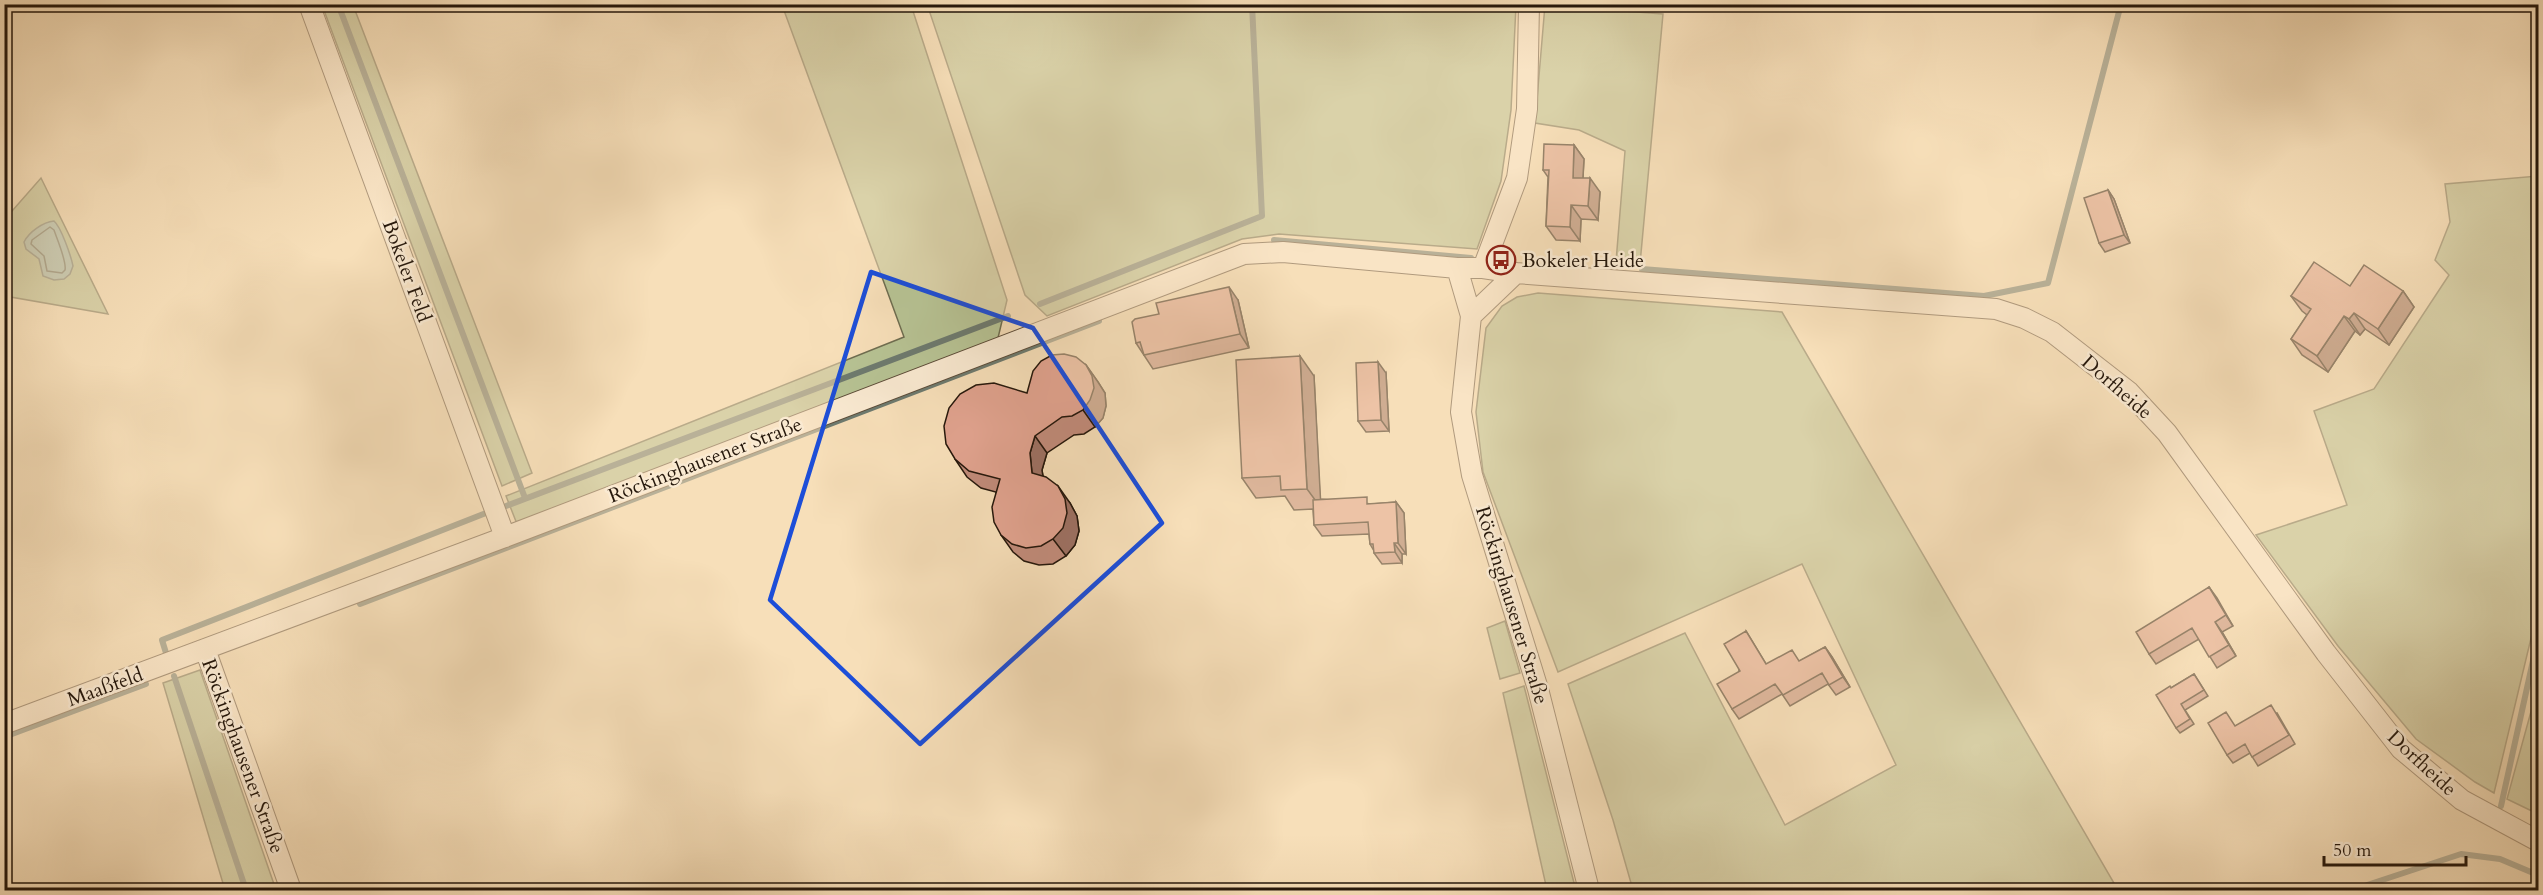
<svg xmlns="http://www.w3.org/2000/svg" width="2543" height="895" font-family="Cardo,serif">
	<rect width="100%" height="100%" fill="#f7dfb9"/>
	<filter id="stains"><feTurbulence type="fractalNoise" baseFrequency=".00333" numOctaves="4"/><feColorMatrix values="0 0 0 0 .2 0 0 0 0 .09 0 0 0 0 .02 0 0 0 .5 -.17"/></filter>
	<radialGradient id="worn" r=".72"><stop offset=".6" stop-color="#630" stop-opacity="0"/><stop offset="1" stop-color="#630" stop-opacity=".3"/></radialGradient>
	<!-- green -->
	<path fill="#b7c394" stroke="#6e6d50" stroke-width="1.5" d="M944 4 1516 5 1511 110 1501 181 1477 249 1279 234 1242 239 1047 316 1025 295 929 10Z
		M322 5H353L532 473 502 486Z
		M782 5H911L1007 300 998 338 517 524 506 496 904 337Z
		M1545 5 1663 14 1640 264 1616 262 1625 151 1579 130 1535 123Z
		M2538 176V609L2494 793 2475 782 2416 739 2338 646 2256 535 2347 505 2314 411 2374 389 2449 275 2435 260 2450 222 2445 184Z
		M41 178 108 314 5 296V219Z
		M1538 293 1782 312 2118 890H1633L1613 820 1568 684 1685 633 1785 825 1896 765 1802 564 1558 672 1483 472 1476 412 1486 328 1502 306 1517 297Z
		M1505 621 1520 673 1500 679 1487 628Z
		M200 670 276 890H225L163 683Z
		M1524 686 1573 879 1576 890H1547L1503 693Z
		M2538 686V814L2507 799Z"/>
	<!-- water -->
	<path fill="#9dbcb1" stroke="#6d7a6f" stroke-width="1.5" d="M54 221C61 227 71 256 73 266L70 274 64 279 54 280 43 276 39 259 26 249 24 242C29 232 43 222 54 221Z"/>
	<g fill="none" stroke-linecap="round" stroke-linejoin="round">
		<!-- shore -->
		<path stroke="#616a5e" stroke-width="1.5" d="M50 227 54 230C57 239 67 262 65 270L62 273 47 271 44 256 31 244 32 240Z"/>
		<!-- stream -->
		<path stroke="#6d7a6f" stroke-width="6" d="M338 4 525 498
			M1274 240 1471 258
			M1642 269 1984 296 2048 283 2121 4
			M1040 304 1262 216 1252 4
			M506 506 1008 316
			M360 604 1099 321
			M166 653 162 640 486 513
			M174 676 246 890
			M4 737 146 684
			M2501 806 2538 638
			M2352 890 2461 854 2500 859 2538 875"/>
		<!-- minor casing -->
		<g stroke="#5a4936" stroke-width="22">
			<path id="minor" d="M309 4 505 537
				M1457 268 1471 316 1461 412 1472 475 1538 689 1589 890
				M1483 268 1517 178 1527 109 1529 4
				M1471 316 1516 273
				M205 649 291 890
				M4 724 505 537 1244 254 1283 252 1457 268H1483L1516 273 1996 309 2024 318 2052 332 2129 392 2167 433 2326 653 2401 749 2462 800 2538 841"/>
		</g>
		<!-- minor -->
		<use href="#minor" stroke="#faead2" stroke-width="20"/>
	</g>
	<!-- wall -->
	<path fill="#c18b7a" stroke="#25170b" stroke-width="1.5" d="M1574 145 1584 159 1583 178 1600 192 1598 220 1581 219 1580 241 1556 240 1546 226 1548 177 1543 170Z
		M2108 190 2114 199 2130 243 2105 252 2099 243Z
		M2350 286 2403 291 2414 307 2389 345 2365 329 2360 335 2355 331 2328 372 2302 355 2291 339 2307 315 2302 311 2291 296Z
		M1238 300 1249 348 1153 369 1136 343Z
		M1086 365 1098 382 1105 393 1106 406 1103 418 1095 427 1084 434 1074 435 1047 453 1042 470 1043 476 1070 503 1077 516 1079 531 1075 545 1066 556 1053 564 1039 565 1024 561 1013 552 1001 535 996 492 981 488 967 477 955 459 1027 393Z
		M1386 373 1389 431 1366 432 1358 421Z
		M1314 376 1320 499 1372 504 1396 502 1404 513 1406 554H1402V563L1382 564 1374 553V551L1370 544 1369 534 1322 536 1314 525 1313 509 1294 510 1285 496 1256 498 1242 478Z
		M2209 587 2233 626 2222 632 2236 656 2217 668 2199 639 2156 664 2149 654Z
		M1746 631 1766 664 1800 661 1825 647 1832 657 1850 687 1836 695 1828 684 1790 706 1782 694 1739 719 1732 709Z
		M2194 674 2208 696 2185 710 2194 724 2180 733 2176 728 2171 688Z
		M2277 713 2295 744 2258 766 2250 753 2233 763 2227 755 2235 726Z"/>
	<!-- shaded-wall -->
	<path fill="#9d7163" stroke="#25170b" stroke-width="1.5" d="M1574 145 1584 159 1582 192 1573 178Z
		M1590 178 1600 192 1598 220 1588 206Z
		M2108 190 2114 199 2130 243 2124 235Z
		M1571 205 1581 219 1580 241 1570 227Z
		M1229 287 1238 300 1249 348 1240 334Z
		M2403 291 2414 307 2389 345 2378 329Z
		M2354 313 2365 329 2360 335 2349 319Z
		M2344 316 2355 331 2328 372 2317 356Z
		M1300 356 1314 376 1321 508 1307 489Z
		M1378 362 1386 373 1389 431 1381 420Z
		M1086 365 1098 382 1105 393 1106 406 1103 418 1095 427 1083 410Z
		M1035 436 1047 453 1042 470 1045 490 1032 473 1030 453Z
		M1058 486 1070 503 1077 516 1079 531 1075 545 1066 556 1053 539Z
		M1396 502 1404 513 1406 554 1398 543Z
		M1394 543 1402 554V563L1395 552Z
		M2209 587 2217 598 2233 626 2226 615Z
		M2215 622 2222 632 2236 656 2229 645Z
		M1825 647 1832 657 1850 687 1843 677Z"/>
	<!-- building -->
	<path fill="#e0a28e" stroke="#25170b" stroke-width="1.5" d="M1544 144 1574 145 1573 178H1590L1588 206 1571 205 1570 227 1546 226 1549 170H1543Z
		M2108 190 2124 235 2099 243 2084 198Z
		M2314 262 2350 286 2364 265 2403 291 2378 329 2354 313 2349 319 2344 316 2317 356 2291 339 2311 309 2291 296Z
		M1229 287 1240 334 1144 355 1140 342 1136 343 1132 322 1135 319 1159 314 1156 303Z
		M1064 354 1076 357 1086 365 1092 376 1094 388 1090 400 1083 410 1072 416 1062 417 1035 436 1030 453 1032 473 1046 477 1058 486 1065 499 1067 513 1063 528 1053 539 1041 546 1026 548 1012 544 1001 535 994 522 992 507 1000 479 969 471 955 459 946 444 944 426 949 408 960 394 976 385 994 383 1027 393 1033 371 1041 361 1052 355Z
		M1300 356 1307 489 1281 490 1280 476 1242 478 1236 360Z
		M1378 362 1381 420 1358 421 1356 363Z
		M1367 497V504L1396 502 1398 543H1394L1395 552 1374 553 1373 544H1370L1368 522 1314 525 1313 500Z
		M2209 587 2226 615 2215 622 2229 645 2209 657 2192 628 2149 654 2136 632Z
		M1746 631 1766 664 1792 650 1799 661 1825 647 1843 677 1829 685 1822 673 1783 695 1775 684 1732 709 1717 684 1740 671 1724 644Z
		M2194 674 2204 690 2181 704 2190 719 2176 728 2156 695 2170 686 2171 688Z
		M2271 705 2289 735 2252 757 2245 744 2227 755 2208 723 2226 712 2235 726Z"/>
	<!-- marked area -->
	<path d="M0 0H2543V895H0ZM871 272 1033 328 1162 523 920 744 770 600Z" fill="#f7dfb9" fill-opacity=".55" fill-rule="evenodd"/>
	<path fill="none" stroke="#1d4ed8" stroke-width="4.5" stroke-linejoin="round" d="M871 272 1033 328 1162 523 920 744 770 600Z"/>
	<!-- icons -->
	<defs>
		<g id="bus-ring" transform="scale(1.5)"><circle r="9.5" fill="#faead2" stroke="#8f2418" stroke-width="1.5"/><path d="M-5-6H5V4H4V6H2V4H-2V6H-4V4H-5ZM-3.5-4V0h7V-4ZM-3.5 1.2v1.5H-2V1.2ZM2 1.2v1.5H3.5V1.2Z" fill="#8f2418"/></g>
	</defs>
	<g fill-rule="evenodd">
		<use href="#bus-ring" x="1501" y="260"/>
	</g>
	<g text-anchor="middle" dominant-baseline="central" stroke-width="5" stroke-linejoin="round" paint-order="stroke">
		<!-- poi labels -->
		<g font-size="20" fill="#25170b" stroke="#faead2" text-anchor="start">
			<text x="1522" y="260">Bokeler Heide</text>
		</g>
		<!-- street labels -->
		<g font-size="20" fill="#25170b" stroke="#faead2">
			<text transform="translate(407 271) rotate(70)">Bokeler Feld</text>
			<text transform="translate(2117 387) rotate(41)">Dorfheide</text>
			<text transform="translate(705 460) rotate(-21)">Röckinghausener Straße</text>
			<text transform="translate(1512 605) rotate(73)">Röckinghausener Straße</text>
			<text transform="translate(105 687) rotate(-20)">Maaßfeld</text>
			<text transform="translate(243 756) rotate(70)">Röckinghausener Straße</text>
			<text transform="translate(2422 763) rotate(43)">Dorfheide</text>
		</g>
	</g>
	<!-- margin -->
	<rect width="2543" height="895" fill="none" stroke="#f7dfb9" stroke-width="24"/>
	<rect x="6" y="6" width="2531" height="883" fill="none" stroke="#25170b" stroke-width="3"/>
	<rect x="12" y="12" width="2519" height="871" fill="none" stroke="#25170b" stroke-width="1.5"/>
	<!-- scale -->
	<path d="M2324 856v9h142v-9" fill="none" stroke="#25170b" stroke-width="3"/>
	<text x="2333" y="856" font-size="18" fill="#25170b" stroke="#faead2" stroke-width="4.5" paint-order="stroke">50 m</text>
	<rect width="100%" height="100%" filter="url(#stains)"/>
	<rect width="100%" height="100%" fill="url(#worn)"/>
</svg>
